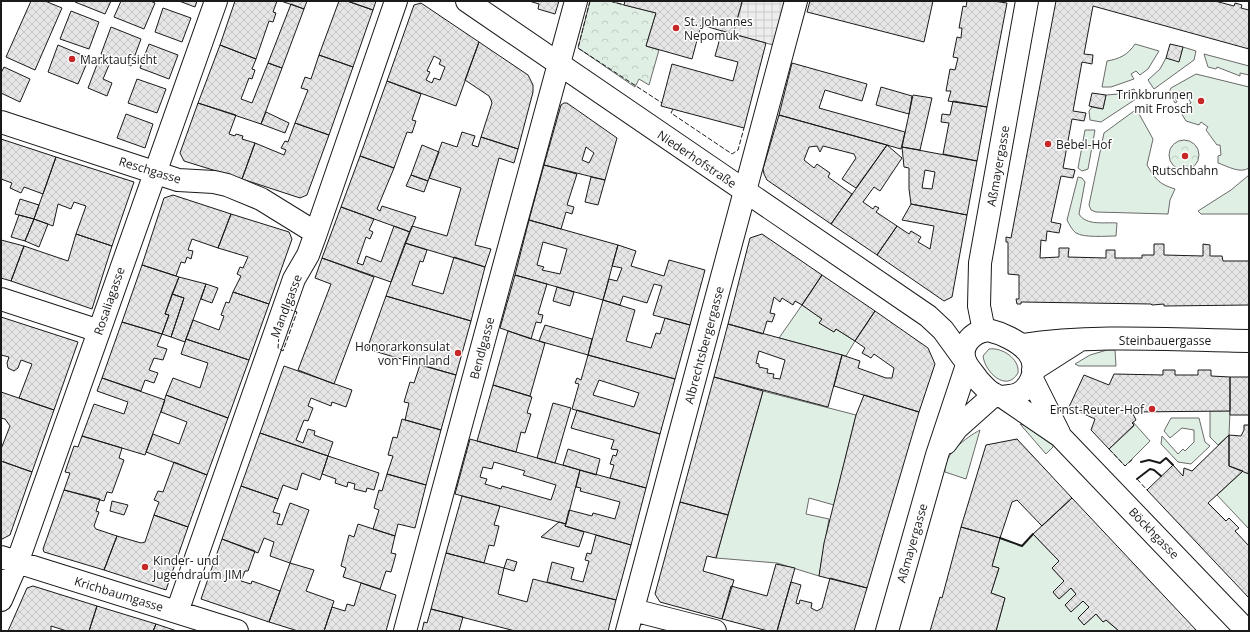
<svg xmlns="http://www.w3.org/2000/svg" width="1250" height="632" font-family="'Open Sans',sans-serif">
	<defs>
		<pattern id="forest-crowns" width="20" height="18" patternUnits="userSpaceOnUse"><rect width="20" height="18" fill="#e0efe3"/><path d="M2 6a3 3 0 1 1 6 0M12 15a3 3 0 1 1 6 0" fill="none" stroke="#c0ccc2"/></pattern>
		<pattern id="plaza-grid" width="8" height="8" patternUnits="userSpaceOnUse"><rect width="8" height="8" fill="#ededed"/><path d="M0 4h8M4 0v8" fill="none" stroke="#cbcbcb"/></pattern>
		<pattern id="building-cross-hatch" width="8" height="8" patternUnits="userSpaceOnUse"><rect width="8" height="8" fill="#e6e6e6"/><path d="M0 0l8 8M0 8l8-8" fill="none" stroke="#c5c5c5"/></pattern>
	</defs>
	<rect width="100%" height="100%" fill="#fff"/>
	<!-- green -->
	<path fill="#e0efe3" stroke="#6a6a6a" d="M1135 44 1159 51 1148 69 1140 75 1136 71 1131 74 1134 79 1111 87H1102L1107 61C1119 59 1128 55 1135 44Z
		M1183 47 1196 51 1194 60 1154 89 1148 80 1160 69 1166 58 1179 61Z
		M1204 54 1249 66V75L1240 73V76L1217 67 1216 69 1208 67Z
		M1196 74 1249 87V168C1240 174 1227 166 1218 163V156L1221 155 1220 145H1217L1206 130 1208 127 1201 122 1199 125 1186 121 1177 106 1179 105 1181 108 1191 103 1185 92 1175 98 1177 102 1175 103 1169 92 1171 88Z
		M1134 89 1139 97 1101 122 1090 120 1089 111 1092 107 1103 109 1106 95 1119 94Z
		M1134 111 1138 112 1153 139 1147 165C1156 180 1159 184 1175 189L1170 200 1168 214 1096 212 1091 210 1089 205 1104 133Z
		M1085 130H1095L1088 169 1082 171 1078 168Z
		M1249 175V214H1201L1198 211 1231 190Z
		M1078 177 1082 178 1085 182 1079 214C1086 226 1105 222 1117 223L1116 236C1107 236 1084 238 1076 233 1072 230 1069 224 1067 220Z
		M802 305 822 319 820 323 834 332 836 329 855 341 846 356 779 338Z
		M989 349C1002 347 1020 359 1018 373 1006 393 985 372 983 356Z
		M1107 350H1115L1116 366H1079L1075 364 1090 355Z
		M763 391 856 415 834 505 809 498 806 514 829 519 819 576 777 563 716 558Z
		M1210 411H1230L1229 435 1218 445 1210 437Z
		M1171 418H1199L1205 442 1210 446 1191 464 1178 462 1161 444 1162 436 1178 454 1183 449 1185 451 1194 442V430L1182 428 1170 438 1164 431Z
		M1133 422 1150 441 1125 466 1109 449 1134 426Z
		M1020 424 1030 427 1053 444V447L1046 454Z
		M980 430 966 479 945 472C943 454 967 437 980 430Z
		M1249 453V529L1217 495 1243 471 1249 474Z
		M1033 534 1059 561 1052 568 1064 581 1053 592 1059 599 1071 588 1076 594 1065 605 1071 611 1083 601 1089 607 1078 618 1084 625 1096 614 1103 622 1106 620 1119 631H996L1005 598 991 593 999 568 992 566 1000 538 1022 546Z"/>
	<!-- forest -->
	<path fill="url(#forest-crowns)" stroke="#6a6a6a" d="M590 1H609L656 13 646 46 659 50 649 85 639 79 635 87 578 48Z
		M1169 155a15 15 0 1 1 30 0a15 15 0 1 1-30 0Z"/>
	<!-- plaza -->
	<path fill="url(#plaza-grid)" stroke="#6a6a6a" d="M740 1H796L784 48 733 34 742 3Z"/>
	<!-- building -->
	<path fill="url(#building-cross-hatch)" stroke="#1a1a1a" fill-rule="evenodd" d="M31 1H45L62 8 35 70 6 57Z
		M75 1H111L105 14 75 2Z
		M121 1H150L155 3 144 29 114 17Z
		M179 1H197L195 7Z
		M235 1H277L273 12 276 13 273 22 269 21 256 59 220 45Z
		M281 1H307L304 9Z
		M339 1H347L373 10 353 67 319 55Z
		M347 1H376L373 10Z
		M529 1H559L555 14 538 9 539 4Z
		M625 1H740L742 2 733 34 701 25 692 59 646 46 656 13 624 5Z
		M810 1H933L924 42 807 12Z
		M967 1H993L1007 3 987 107 948 101 951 91H946L950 69 955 70 958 58 953 57 957 37 961 38 962 28H959L963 6 966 7Z
		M1056 1H1215L1234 6 1235 3 1242 5 1241 8 1249 10V49L1093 6 1084 54 1093 55 1092 64 1082 62 1073 111 1086 113 1084 121 1072 119 1063 168 1075 170 1073 178 1061 176 1051 222 1061 224 1059 233 1047 231 1046 241 1041 240 1040 258 1059 257V248H1069L1068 257 1106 258V250H1115V258H1142V255H1154V244H1164V255L1203 256V244L1210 245V256H1222L1223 261H1249V305L1164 306V304L1152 305 1151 304 1021 302V304H1017L1016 299H1019V275L1008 274V242H1006V237L1011 238Z
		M421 3 479 42 456 106 387 81 414 5ZM434 56 441 60 439 64 445 67 440 80 434 78 432 83 426 80 430 72 427 71Z
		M291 4 304 9 282 68 268 63Z
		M163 8 191 18 182 42 155 32Z
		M71 11 99 22 89 49 60 39Z
		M111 27 141 39 131 66 101 54Z
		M722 31 766 43 744 128 661 106 672 64 733 81 738 62 715 56Z
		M479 42 528 75 533 85V92L518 149 481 137 492 103 491 100 489 96 465 80Z
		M149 44 178 55 169 79 140 68Z
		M1170 44 1183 47 1179 62 1166 58Z
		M58 45 89 58 78 84 48 72Z
		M220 45 256 59 252 69 255 70 252 79 249 78 241 99 252 103 268 63 282 68 261 124 198 103Z
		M319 55 353 67 329 135 295 123 308 90 301 88 305 77 311 79Z
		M98 62 109 65 103 79 112 83 107 96 88 88Z
		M792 63 867 84 862 101 825 90 819 108 905 132 901 149 779 115Z
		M4 67 30 79 20 102 1 93V73Z
		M137 79 166 89 157 113 128 103Z
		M387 81 421 94 412 120 416 121 412 133 407 132 394 168 360 156Z
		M881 87 912 96 909 114 876 105Z
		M1092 93 1106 95 1103 109 1089 106Z
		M913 95 932 98 920 150 902 147Z
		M953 101 987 107 977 161 943 154 949 123 941 122 942 114 950 115Z
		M198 103 236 115 229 134 235 136 236 134 243 136 242 139 255 143 242 179 184 161 180 153Z
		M564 103H567L617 138 605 180 544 165 561 105ZM586 147 594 153 589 163 582 160Z
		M266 112 289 123 285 133 261 124Z
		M126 114 153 124 145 148 117 138Z
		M779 115 887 145 856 188 842 179 856 158 854 154 823 146 820 152 817 146 809 147 804 160 814 168 817 164 830 173 828 177 852 194 831 224 767 180 764 174 763 169Z
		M295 123 329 135 307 195 300 198 242 179 255 143 284 155 286 150 281 148 285 141 288 142Z
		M462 132 475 136 472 145 478 147 481 137 518 149 514 163 499 158 475 245 491 249 485 267 405 243 412 226 447 236 461 188 429 178 442 142 457 147Z
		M1 139 56 157 43 194 24 187 21 193 10 188 12 183 1 179Z
		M422 145 439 152 428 181 411 175Z
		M887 145 902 158 880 191 874 187 863 202 873 209 875 206 879 208 876 212 897 226 877 255 831 224Z
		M902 147 977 161 967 215 911 204 909 189V168L904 167ZM925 170 935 172 932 189 922 188Z
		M360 156 394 168 377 209 380 211 382 206 416 217 410 232 341 207Z
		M56 157 134 182 112 246 76 234 86 206 74 202 71 209 58 204 53 226 34 219Z
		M544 165 577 174 567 205 574 207 572 214 566 212 561 229 529 220Z
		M411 175 428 181 424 192 406 186Z
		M591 177 605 180 598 205 585 202Z
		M173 195 231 214 218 248 192 239 188 250 193 251 191 259 187 257 185 263 181 262 176 276 142 265 164 198Z
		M20 199 39 205 34 219 15 214Z
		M911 204 967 215 952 297 944 301 877 255 897 226 909 234 911 231 921 237 918 242 930 249 934 226 902 220Z
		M341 207 374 219 369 230 373 232 370 239 366 237 357 263 363 265 366 256 381 262 394 226 410 232 391 282 322 258Z
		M231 214 289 232 292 239 269 304 233 292 241 276 237 274 240 267 243 268 248 257 218 248Z
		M19 215 34 219 25 241 11 237Z
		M34 219 48 224 39 247 25 241Z
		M529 220 618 245 603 300 515 275ZM543 242 567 249 560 274 542 270 544 267 537 265Z
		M76 234 112 246 92 309 11 281 24 246 68 261Z
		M762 234 822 275 802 305 795 301 793 305 782 298 780 302 774 297 770 313 775 314 772 322 767 321 763 334 728 324 750 238Z
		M1 240 24 246 11 281 1 278Z
		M405 243 427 250 423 262 420 261 412 285 443 294 454 257 485 267 471 321 386 296Z
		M618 245 636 251 631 266 664 276 669 260 705 270 690 325 653 315 662 286 654 284 647 303 623 296 620 305 603 300 609 279 617 281 622 268 612 266Z
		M322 258 374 277 334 384 298 370 331 284 315 278Z
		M142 265 179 277 165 314 169 315 162 334 122 322Z
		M515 275 547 284 538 314 543 315 541 323 536 322 531 339 500 328Z
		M822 275 875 311 855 341 836 329 834 332 819 323 822 319 802 305Z
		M179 277 206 284 185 342 171 337 184 298 172 294Z
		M206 284 218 288 212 303 201 299Z
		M557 287 574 292 570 306 553 301Z
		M233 292 269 304 249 360 186 339 193 320 219 330 224 316 221 315 226 302 229 303Z
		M172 294 184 298 171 337 162 334 169 315 165 314Z
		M386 296 471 321 456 375 367 349Z
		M603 300 635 310 626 341 651 348 656 333 660 334 665 318 690 325 675 379 588 355Z
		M875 311 928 348 935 364 919 412 834 386 842 355 860 361 858 368 886 378H892L894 368 874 354 871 358 862 353 865 348 855 341Z
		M1 317 78 342 54 410 19 398 32 364 21 360 18 368 14 371 8 368 7 363 9 357 1 355Z
		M122 322 162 334 157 346 167 349 163 360 154 358 149 370 158 373 154 383 145 380 141 391 102 378Z
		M728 324 842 355 828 407 714 377ZM759 351 785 360 780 379 773 378 774 374 767 373 768 369 759 367V364L756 363Z
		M545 325 592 339 588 355 539 341Z
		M508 331 545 343 530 396 493 385Z
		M186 339 249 360 228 418 166 395 173 378 200 388 208 363 181 354Z
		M588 355 675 379 660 434 572 409 579 384 575 383 577 378 581 380ZM599 380 639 393 634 407 593 395Z
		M420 365 456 375 441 430 405 420 409 403 404 402 410 382 414 383Z
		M284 366 352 390 346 407 332 402 331 406 311 398 308 406 313 408 308 421 304 420 296 440 303 443 308 429 315 431 314 435 333 442 328 456 260 433Z
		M1163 370H1175V375H1198V370H1211V376L1230 377V411L1132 412 1136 420 1132 423 1134 425 1109 449 1091 430 1095 419 1069 407 1084 375 1109 385 1114 374 1163 375Z
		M714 377 763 391 728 515 680 502Z
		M1230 377H1249V415H1230Z
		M102 378 165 400 145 455 82 436 94 404 124 414 128 402 97 391Z
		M493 385 532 397 527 413 531 414 525 433 521 432 516 452 477 441Z
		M1 392 54 410 32 472 1 461V449L10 426 5 419 1 418Z
		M166 395 228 418 207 475 146 452 153 434 179 444 187 422 161 412Z
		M864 395 919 412 867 588 819 576 824 543 856 415Z
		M553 403 571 408 555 463 537 458Z
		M577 410 660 434 646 488 610 478 614 465 610 464 613 455 616 456 618 450 611 449 614 440 571 428Z
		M402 419 441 430 426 485 387 474 393 456 388 455 393 437 397 438Z
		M1244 425H1249V474L1229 466V435L1241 436 1244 430Z
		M260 433 328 456 320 480 302 473 297 490 283 485 278 499 241 486Z
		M1229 435V466L1243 471 1208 503 1226 521 1229 518 1239 528 1235 531 1249 546V598L1147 490 1173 465 1183 476 1184 468 1192 471Z
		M82 436 122 448 119 458 124 460 112 493 107 492 104 501 64 490 70 473 65 472 74 446 78 447Z
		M470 439 580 470 566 524 455 494ZM494 462 525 471 523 475 556 485 551 500 502 486 501 489 485 484 487 479 480 477 483 467 492 469Z
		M1017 439 1072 498 1042 526 1017 500 1012 502 1000 538 961 527 986 445Z
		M568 449 600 459 596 475 563 465Z
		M328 456 379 473 374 490 367 488 366 492 354 489 355 484 348 482 347 487 335 483 336 479 322 474Z
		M1 461 32 472 10 535 2 539H1Z
		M174 462 207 475 188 527 154 515 159 502 154 500 158 491 163 492Z
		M580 470 646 488 631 545 565 526 569 510 592 516 593 513 615 519 620 502 580 491 581 488 576 487Z
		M387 474 426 485 415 528 398 524 395 536 373 529 379 510 374 508 379 490 382 491Z
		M241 486 278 499 273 512 280 514 277 524 282 525 290 503 309 510 290 563 270 556 274 542 264 538 258 553 222 539Z
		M64 490 100 499 96 511 99 512 94 526 96 529 117 536 104 570 44 552 43 549Z
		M462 496 500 506 494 525 499 526 494 546 489 545 484 563 446 553Z
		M1072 498 1103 531 1197 631H1119L1106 620 1103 622 1096 614 1084 625 1078 618 1089 607 1083 601 1071 612 1065 605 1076 594 1071 588 1059 599 1053 592 1064 581 1052 568 1059 561 1033 534Z
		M112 501 128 505 124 515 110 511Z
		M680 502 728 515 716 558 707 556 703 571 734 580 722 619 660 602 655 594Z
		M154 515 188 527 166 590 104 570 117 536 141 543 145 542Z
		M559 522 566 524 565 526 584 532 579 547 541 537Z
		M358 524 395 536 391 553 396 554 391 572 386 571 380 589 343 577 346 568 341 566 349 535 354 537Z
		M961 527 1000 538 992 566 999 568 991 593 1005 598 996 631H930L940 597 942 598Z
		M596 535 631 545 616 600 547 582 552 562 574 568 571 579 583 582 589 561 585 560 587 553 591 554Z
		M222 539 255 551 248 571H245L241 581 251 584 252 581 280 591 269 622 201 599Z
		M446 553 504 568 498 594 527 602 533 579 616 600 608 631H515L431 609Z
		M507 559 517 562 514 571 504 568Z
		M290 563 314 570 306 591 334 601 324 631H298L269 622Z
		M776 564 795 568 777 631H768L722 619 731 586 767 596Z
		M830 578 867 588 854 631H777L791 582 801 585 796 603 799 604 800 600 812 603 811 608 817 611 822 608Z
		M361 583 396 595 386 631H324L332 607 345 611 347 604 354 606Z
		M33 586 97 606 89 631H67L51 626V631H8L27 588Z
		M97 606 156 624 153 631H89Z
		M431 609 463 617 459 631H422L424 622 427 623Z
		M156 624 177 631H153Z"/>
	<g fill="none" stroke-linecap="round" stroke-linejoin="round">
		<!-- minor casing -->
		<g stroke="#1a1a1a" stroke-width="24">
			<path id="minor" d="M467 1 928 316 943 330 964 359
				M1 122 178 180 214 182 227 185 261 199 316 233
				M1 299 99 331
				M988 330C1001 333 1019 341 1028 352 1041 368 1030 395 1009 396 1004 397 998 397 994 394 987 391 983 385 978 380 975 375 970 370 967 365 957 348 971 332 988 330Z
				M984 331 979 306 980 263 1027 1
				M1022 345C1094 334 1175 340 1249 341
				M1033 370 1080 340
				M1032 379 1059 433
				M1003 397 1060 436 1247 631
				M946 443 957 428 994 395
				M1 557 237 631
				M1 600 17 563 216 1
				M633 610 715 631
				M177 612 294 279 308 255 316 233 396 1
				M405 631 576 1
				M627 631 796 1
				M887 631 937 455 967 365"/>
		</g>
		<!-- minor -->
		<use href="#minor" stroke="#fff" stroke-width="22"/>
		<!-- fence -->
		<path stroke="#1a1a1a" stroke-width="1" stroke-dasharray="5 2" stroke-linecap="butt" d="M590 1 578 48 662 103
			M610 1 624 5
			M673 109 671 113 732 154 738 150 744 128
			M288 309 297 312 283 351 278 348 279 335Z
			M1109 449 1125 466 1133 459
			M1137 479 1147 490"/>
		<!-- wall -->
		<path stroke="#1a1a1a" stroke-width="2" d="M1141 462 1149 460 1160 463 1166 458 1173 465
			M1137 479 1150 469 1154 470 1161 476
			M1000 538 1022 546 1033 534"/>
	</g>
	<!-- markers -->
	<g fill="#c62828" stroke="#fff" stroke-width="1.5">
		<circle cx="676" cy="28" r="4"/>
		<circle cx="72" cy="59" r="4"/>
		<circle cx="1201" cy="101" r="4"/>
		<circle cx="1048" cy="144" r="4"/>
		<circle cx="1185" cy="156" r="4"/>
		<circle cx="458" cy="353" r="4"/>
		<circle cx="1152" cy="409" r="4"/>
		<circle cx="145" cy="567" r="4"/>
	</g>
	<g text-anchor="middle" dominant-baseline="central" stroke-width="3" stroke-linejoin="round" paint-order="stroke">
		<!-- poi labels -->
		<g font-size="12" fill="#1a1a1a" stroke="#fff" text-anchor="start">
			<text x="684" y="21">St. Johannes<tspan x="684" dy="14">Nepomuk</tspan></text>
			<text x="80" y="59">Marktaufsicht</text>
			<text x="1193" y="94" text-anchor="end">Trinkbrunnen<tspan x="1193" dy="14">mit Frosch</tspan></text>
			<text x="1056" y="144">Bebel-Hof</text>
			<text x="1185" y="170" text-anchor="middle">Rutschbahn</text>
			<text x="450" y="346" text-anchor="end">Honorarkonsulat<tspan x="450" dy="14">von Finnland</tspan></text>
			<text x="1144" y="409" text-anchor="end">Ernst-Reuter-Hof</text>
			<text x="153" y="560">Kinder- und<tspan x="153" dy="14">Jugendraum JIM</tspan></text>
		</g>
		<!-- street labels -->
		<g font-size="12" fill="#1a1a1a" stroke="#fff">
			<text transform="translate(697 159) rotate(34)">Niederhofstraße</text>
			<text transform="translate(998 166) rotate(-80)">Aßmayergasse</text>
			<text transform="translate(150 170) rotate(17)">Reschgasse</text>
			<text transform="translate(109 301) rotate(-71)">Rosaliagasse</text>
			<text transform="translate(286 306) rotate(-69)">Mandlgasse</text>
			<text x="1165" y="340">Steinbauergasse</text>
			<text transform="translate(704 345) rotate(-75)">Albrechtsbergergasse</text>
			<text transform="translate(482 348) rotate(-75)">Bendlgasse</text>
			<text transform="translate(1154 533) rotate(46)">Böckhgasse</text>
			<text transform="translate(912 543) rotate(-74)">Aßmayergasse</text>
			<text transform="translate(119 594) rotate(17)">Krichbaumgasse</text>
		</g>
	</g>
	<!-- border -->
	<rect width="1250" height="632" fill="none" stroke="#1a1a1a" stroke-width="4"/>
</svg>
